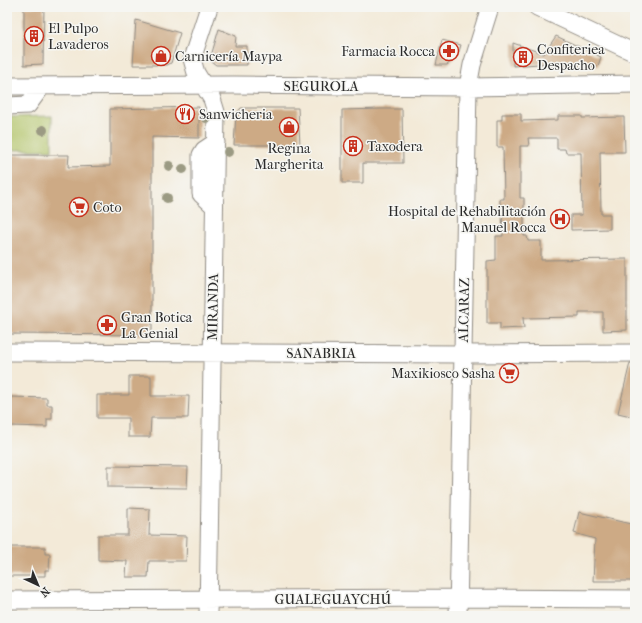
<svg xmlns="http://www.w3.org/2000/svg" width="642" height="623" font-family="'IM FELL French Canon',serif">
	<rect width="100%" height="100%" fill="#f6f6f2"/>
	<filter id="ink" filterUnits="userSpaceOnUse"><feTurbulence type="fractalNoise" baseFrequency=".025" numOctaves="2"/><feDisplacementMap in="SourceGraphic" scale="8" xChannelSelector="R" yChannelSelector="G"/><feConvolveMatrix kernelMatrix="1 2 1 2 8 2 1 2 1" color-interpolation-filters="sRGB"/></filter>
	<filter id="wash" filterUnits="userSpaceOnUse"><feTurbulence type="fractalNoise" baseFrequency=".012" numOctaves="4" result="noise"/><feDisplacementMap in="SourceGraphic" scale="16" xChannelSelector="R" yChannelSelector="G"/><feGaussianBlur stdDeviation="0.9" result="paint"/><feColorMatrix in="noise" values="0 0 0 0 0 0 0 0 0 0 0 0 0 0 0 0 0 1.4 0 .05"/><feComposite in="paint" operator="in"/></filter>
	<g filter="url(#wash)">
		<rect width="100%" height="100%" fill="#f3ead8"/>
		<!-- green -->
		<path fill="#b1c366" stroke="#6e7748" d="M52 116V150H7V117Z"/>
		<g id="blocks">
			<!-- building -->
			<path fill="#cdaa85" d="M24 7H44L43 64 24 65Z
				M136 20 180 33 171 63 167 65H133Z
				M219 29 236 36 235 46H247V65H216L212 62 211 56Z
				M556 36 601 57 598 66H551V63L513 66V43L544 54Z
				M442 40 461 45 457 57 447 65H436Z
				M199 107V138L152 137V335L7 334V155H69L68 167 110 166V109Z
				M241 108H298L300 145H234L236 114Z
				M381 109H402L403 163H363V183H342V110Z
				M502 114H521V121L558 120V116H582V118L624 117 625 152H600L601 214H610V229L571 230V215H582L581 153H566L565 149H557V138H528L529 146H520V198H524V236H527L528 241H541V260L627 259V330L603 331V312H579V317L523 318 524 328 500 329V323H487V261L496 260V236H503L502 212H500V199H504L503 147H497V120H502Z
				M630 363H635V417L618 413Z
				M129 376H151V396H189L188 418H151L150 437H128V418H97V395H129Z
				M11 397 47 398V405H52V419H47V427L11 426V419H7V404H11Z
				M108 466 188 467 187 488 108 487Z
				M128 508 150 509 149 535 187 536 186 561H149L148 577H126L127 561 98 560V535H128Z
				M579 512 635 525V564L631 581H593L595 539 574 533Z
				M8 547H45V554H50L49 570H45V576H8L7 555H8Z"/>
		</g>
	</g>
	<g filter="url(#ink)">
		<use href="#blocks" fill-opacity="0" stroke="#8f8a82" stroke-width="1"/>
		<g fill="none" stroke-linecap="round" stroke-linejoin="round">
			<!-- minor casing -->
			<g stroke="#8f8a82" stroke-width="19">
				<path id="minor" d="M537 7 635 53
					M7 86 234 85 468 87 635 84
					M7 106 28 105 42 86
					M214 206 201 194V155L204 150 216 142
					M7 352 464 354 635 353
					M7 600 459 598 635 599
					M208 616 216 112 212 99 196 73 192 59 209 7
					M458 616 468 87 472 65 490 7"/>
			</g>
			<!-- minor -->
			<use href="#minor" stroke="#fff" stroke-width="17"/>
		</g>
		<!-- trees -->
		<g fill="#9b9a83">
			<circle cx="206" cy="118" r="5"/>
			<circle cx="43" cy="130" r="5"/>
			<circle cx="228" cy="152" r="5"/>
			<circle cx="169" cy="166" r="5"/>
			<circle cx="183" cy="169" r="5"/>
			<circle cx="167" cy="198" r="5"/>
		</g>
	</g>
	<!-- icons -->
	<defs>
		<g id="building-ring" transform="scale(1)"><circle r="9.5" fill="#f6f6f2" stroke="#c8321e" stroke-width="1.5"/><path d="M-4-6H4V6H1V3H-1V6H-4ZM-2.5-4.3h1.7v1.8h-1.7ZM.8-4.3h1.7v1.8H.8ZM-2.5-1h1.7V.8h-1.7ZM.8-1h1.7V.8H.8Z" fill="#c8321e"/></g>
		<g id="pharmacy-ring" transform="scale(1)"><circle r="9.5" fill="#f6f6f2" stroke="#c8321e" stroke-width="1.5"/><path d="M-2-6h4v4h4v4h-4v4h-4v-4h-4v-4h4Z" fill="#c8321e"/></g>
		<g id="shop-ring" transform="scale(1)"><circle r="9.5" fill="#f6f6f2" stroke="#c8321e" stroke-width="1.5"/><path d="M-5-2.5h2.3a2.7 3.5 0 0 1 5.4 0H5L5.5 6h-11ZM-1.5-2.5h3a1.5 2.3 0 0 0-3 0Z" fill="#c8321e"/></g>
		<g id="restaurant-ring" transform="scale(1)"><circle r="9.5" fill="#f6f6f2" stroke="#c8321e" stroke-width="1.5"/><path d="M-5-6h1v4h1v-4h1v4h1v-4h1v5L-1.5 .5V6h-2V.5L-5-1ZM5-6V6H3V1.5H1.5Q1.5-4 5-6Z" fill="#c8321e"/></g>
		<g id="supermarket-ring" transform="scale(1)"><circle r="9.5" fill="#f6f6f2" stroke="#c8321e" stroke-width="1.5"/><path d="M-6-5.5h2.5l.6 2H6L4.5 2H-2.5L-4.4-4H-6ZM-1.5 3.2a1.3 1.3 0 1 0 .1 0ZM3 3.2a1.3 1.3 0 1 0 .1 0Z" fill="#c8321e"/></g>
		<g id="hospital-ring" transform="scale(1)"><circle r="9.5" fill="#f6f6f2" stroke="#c8321e" stroke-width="1.5"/><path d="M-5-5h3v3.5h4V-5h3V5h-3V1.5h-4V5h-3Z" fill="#c8321e"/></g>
	</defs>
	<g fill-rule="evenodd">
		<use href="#building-ring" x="34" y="36"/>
		<use href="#pharmacy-ring" x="449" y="51"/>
		<use href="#shop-ring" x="161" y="56"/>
		<use href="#building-ring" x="523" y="57"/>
		<use href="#restaurant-ring" x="185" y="114"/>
		<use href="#shop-ring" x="289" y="127"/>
		<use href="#building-ring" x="353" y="146"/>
		<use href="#supermarket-ring" x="79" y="207"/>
		<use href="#hospital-ring" x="560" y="219"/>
		<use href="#pharmacy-ring" x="107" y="325"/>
		<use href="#supermarket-ring" x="509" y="373"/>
	</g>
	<g text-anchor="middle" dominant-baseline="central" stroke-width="3" stroke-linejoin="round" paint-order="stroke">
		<!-- poi labels -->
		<g font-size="14" fill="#2b2b2b" stroke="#f6f6f2" text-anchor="start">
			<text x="48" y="28">El Pulpo<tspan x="48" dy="16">Lavaderos</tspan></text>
			<text x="537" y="49">Confiteriea<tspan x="537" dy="16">Despacho</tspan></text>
			<text x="435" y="51" text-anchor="end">Farmacia Rocca</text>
			<text x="175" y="56">Carnicería Maypa</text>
			<text x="199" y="114">Sanwicheria</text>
			<text x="367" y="146">Taxodera</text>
			<text x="289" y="148" text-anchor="middle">Regina<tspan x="289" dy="16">Margherita</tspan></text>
			<text x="93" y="207">Coto</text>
			<text x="546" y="211" text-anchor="end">Hospital de Rehabilitación<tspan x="546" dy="16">Manuel Rocca</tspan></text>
			<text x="121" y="317">Gran Botica<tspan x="121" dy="16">La Genial</tspan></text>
			<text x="495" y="373" text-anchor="end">Maxikiosco Sasha</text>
		</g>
		<!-- street labels -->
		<g font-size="14" fill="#2b2b2b" stroke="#f6f6f2">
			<text x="321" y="86">SEGUROLA</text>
			<text transform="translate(213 307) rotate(-89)">MIRANDA</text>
			<text transform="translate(464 310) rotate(-89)">ALCARAZ</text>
			<text x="321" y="353">SANABRIA</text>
			<text x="333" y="599">GUALEGUAYCHÚ</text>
		</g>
	</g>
	<!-- margin -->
	<rect width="642" height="623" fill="none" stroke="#f6f6f2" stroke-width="24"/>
	<!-- north arrow -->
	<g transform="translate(38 585) rotate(136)" stroke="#f6f6f2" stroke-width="3" paint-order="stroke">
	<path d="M0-3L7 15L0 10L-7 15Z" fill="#2b2b2b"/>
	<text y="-6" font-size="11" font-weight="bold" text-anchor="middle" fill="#2b2b2b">N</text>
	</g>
</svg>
